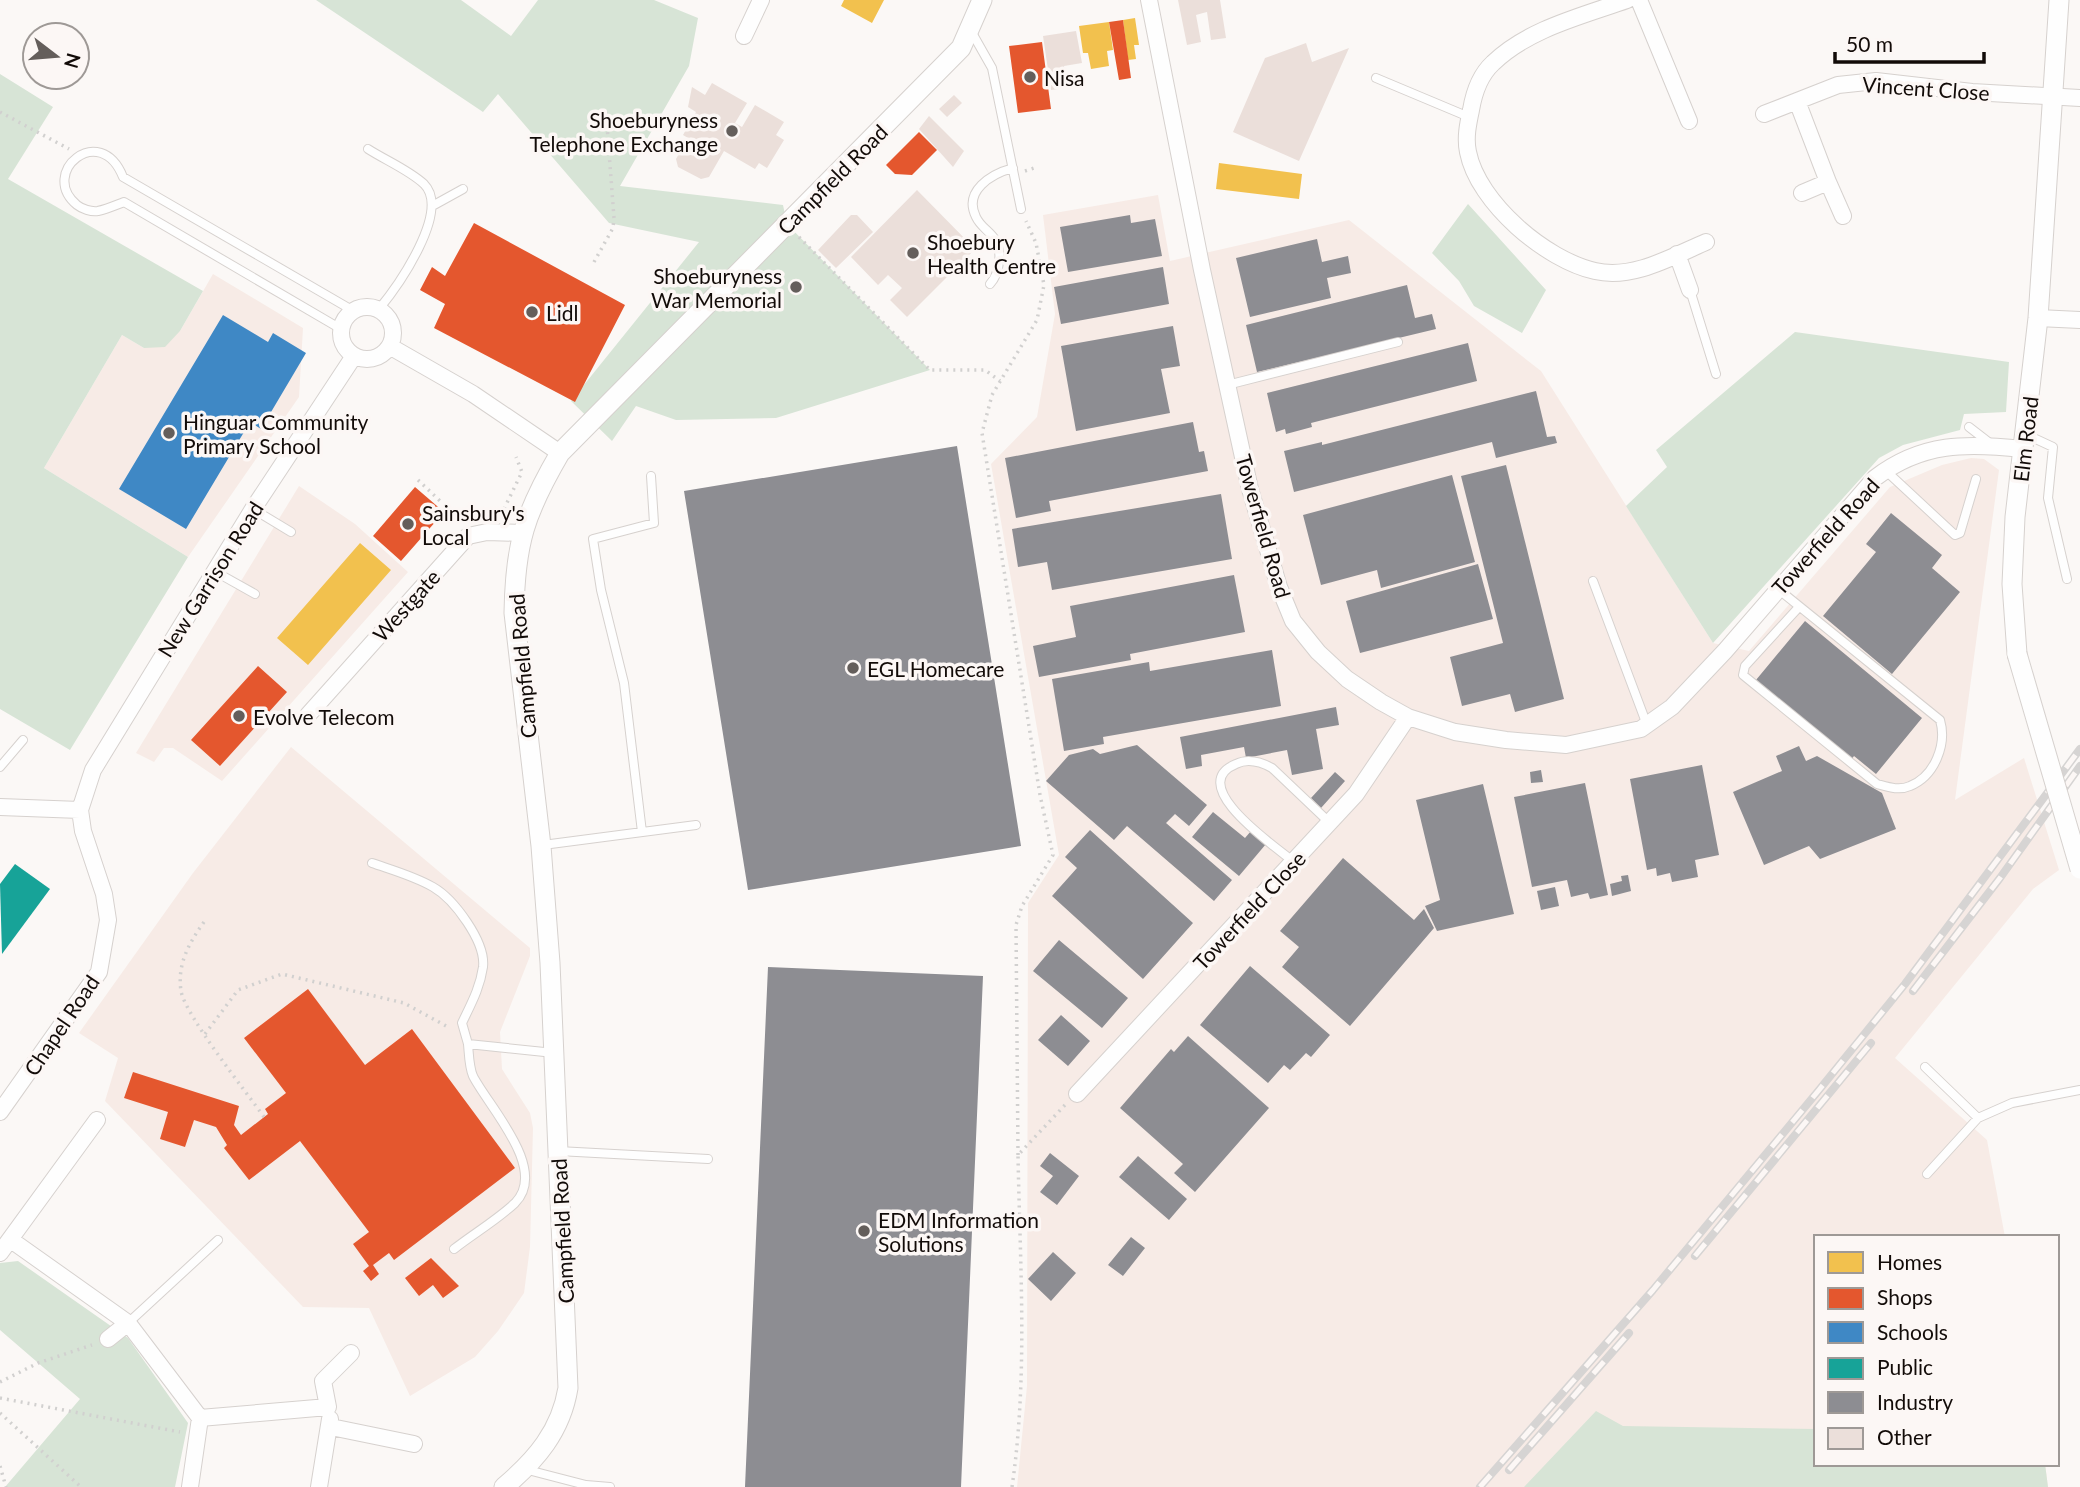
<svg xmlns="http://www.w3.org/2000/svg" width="2080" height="1487" font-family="Lato,sans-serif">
	<rect width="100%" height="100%" fill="#fbf8f6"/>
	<!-- built -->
	<path fill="#f7ebe6" d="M1158 195 1170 261 1349 220 1541 371 1713 643 1749 651 1890 487 1942 465 1971 458 1984 459 1999 470 1955 800 2024 758 2059 870 2033 889 1895 1058 1987 1140 2005 1237H1816V1464H2045L2048 1487H1017L1027 1386 1028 903 1059 855 991 464 1037 417 1055 314 1043 215Z
		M213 274 303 328 299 397 188 557 44 468 122 335 144 348 180 331Z
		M299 486 355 524 408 572 222 781 173 748H164L154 762 136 753Z
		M291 747 530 948V956L500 1032 502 1069 530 1113 533 1128 530 1247 524 1293 498 1331 475 1357 410 1396 369 1308 303 1307 105 1101 118 1058 79 1033 193 873Z"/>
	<!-- green -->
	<path fill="#d7e4d6" d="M316 0H461L511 36 538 0H654L698 18 689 66 620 186 783 205 787 224 930 370 776 418 676 420 636 406 612 441 571 401 699 242 609 223 498 94 483 112Z
		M0 74 53 107 8 179 203 291 180 331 165 347 144 348 122 335 44 468 188 557 70 750 0 709Z
		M1468 204 1546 290 1522 333 1474 306 1459 281 1432 253Z
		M1795 332 2009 362 2006 412 1964 414 1960 430 1903 445 1879 458 1713 643 1626 506 1667 467 1656 450Z
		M18 1261 128 1338 188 1423 175 1487H5L80 1399 0 1330V1263Z
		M1596 1411 1623 1426 1816 1429V1464H2045L2048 1487H1524Z"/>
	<!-- homes -->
	<path fill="#f2c14e" d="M844 0H884L872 23 841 6Z
		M1135 18 1139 45H1134L1136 59 1128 60 1123 20Z
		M1109 22 1113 50 1107 51 1109 66 1091 69 1088 53H1083L1079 26Z
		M1219 163 1302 174 1299 199 1216 189Z
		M360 543 391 570 308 665 277 638Z"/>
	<!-- shops -->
	<path fill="#e4572e" d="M1123 20 1131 78 1119 80 1109 22Z
		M1042 42 1051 109 1018 113 1009 46Z
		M919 132 937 150 912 175 895 174 886 165Z
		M474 223 625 305 575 402 434 328 445 304 420 290 432 267 445 276Z
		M415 487 444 512 401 561 373 536Z
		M258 666 287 692 220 766 191 740Z
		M308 989 365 1065 412 1029 515 1168 394 1260 389 1253 373 1265 379 1274 371 1281 363 1271 369 1266 353 1244 369 1232 300 1141 249 1180 224 1148 227 1145 216 1127 194 1120 185 1147 160 1139 168 1112 124 1098 133 1072 239 1106 234 1125 241 1135 268 1114 265 1109 286 1093 244 1038Z
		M431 1258 459 1286 443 1298 433 1285 419 1296 405 1278Z"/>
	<!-- schools -->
	<path fill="#3f88c5" d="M223 315 268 342 273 333 306 353 261 429 250 422 186 529 119 489Z"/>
	<!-- public -->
	<path fill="#17a398" d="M15 864 50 889 2 954 0 884Z"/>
	<!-- industry -->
	<path fill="#8d8d92" d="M1130 215 1131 223 1155 219 1162 256 1068 272 1060 227Z
		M1317 239 1322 262 1348 256 1351 273 1327 278 1331 298 1250 317 1236 258Z
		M1163 267 1169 304 1061 324 1054 287Z
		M1407 285 1415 318 1432 314 1436 329 1257 372 1246 325Z
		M1173 326 1180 366 1161 369 1170 413 1076 431 1061 346Z
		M1468 343 1477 381 1311 423 1312 427 1286 434 1285 429 1276 432 1267 393Z
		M1536 391 1547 437 1555 436 1557 443 1496 458 1492 442 1294 492 1284 451 1322 442V445Z
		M1193 422 1199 452 1204 451 1208 471 1049 501 1051 511 1016 518 1005 458Z
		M957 446 1021 846 748 890 684 491Z
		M1506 465 1564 699 1515 712 1510 694 1462 706 1450 657 1503 643 1461 476Z
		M1452 475 1475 562 1381 588 1377 570 1321 585 1303 515Z
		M1221 494 1232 559 1052 590 1047 562 1018 567 1012 529Z
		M1891 513 1942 555 1932 568 1960 592 1892 674 1823 616 1876 552 1866 544Z
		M1478 564 1493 619 1360 653 1346 601Z
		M1234 575 1245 632 1130 654 1131 660 1039 677 1033 646 1076 637 1070 606Z
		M1805 621 1922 718 1876 774 1854 756 1851 760 1756 680Z
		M1272 650 1281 706 1103 737 1104 744 1064 751 1052 679 1149 662 1150 671Z
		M1336 707 1339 725 1316 729 1323 769 1292 775 1287 750 1246 758 1244 747 1201 755 1202 766 1186 769 1180 737Z
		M1137 745 1207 805 1189 826 1175 814 1166 823 1232 880 1214 901 1127 826 1114 840 1046 781 1069 755 1093 749 1100 754Z
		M1799 746 1806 761 1817 756 1882 793 1896 829 1820 859 1809 846 1764 865 1733 792 1782 771 1776 756Z
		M1702 765 1719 855 1695 860 1698 877 1672 882 1670 873 1657 876 1656 868 1647 870 1630 779Z
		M1541 770 1543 782 1531 783 1530 772Z
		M1335 772 1345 781 1321 808 1311 798Z
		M1585 783 1608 895 1590 899 1588 893 1571 897 1567 880 1532 887 1514 797Z
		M1483 784 1514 914 1437 931 1425 906 1440 900 1416 800Z
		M1213 812 1245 838 1251 831 1266 844 1239 876 1192 837Z
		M1090 830 1193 923 1143 979 1052 896 1077 868 1065 857Z
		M1343 858 1414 920 1424 909 1434 928 1350 1026 1282 967 1299 947 1280 931Z
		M1628 875 1631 891 1612 896 1610 884 1622 881 1621 876Z
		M1555 887 1559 906 1541 910 1537 891Z
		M1059 940 1128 998 1102 1028 1033 971Z
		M1250 966 1330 1035 1311 1057 1306 1053 1290 1070 1284 1065 1268 1083 1200 1025Z
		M768 967 983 976 961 1487H745Z
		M1061 1015 1090 1041 1068 1066 1038 1040Z
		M1188 1036 1269 1108 1195 1192 1174 1173 1183 1164 1120 1108 1171 1049 1174 1052Z
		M1050 1153 1079 1176 1057 1205 1040 1192 1053 1176 1040 1166Z
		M1138 1156 1187 1199 1169 1220 1119 1177Z
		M1131 1237 1145 1248 1123 1276 1108 1265Z
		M1053 1252 1076 1273 1051 1301 1028 1279Z"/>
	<!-- building -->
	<path fill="#ebdfda" d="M1178 0H1220L1226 38 1211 40 1207 12 1203 13 1196 15 1201 42 1187 45Z
		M1076 31 1082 63 1064 66 1067 88 1051 90 1043 36Z
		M1306 43 1312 62 1349 48 1299 161 1233 132 1265 58Z
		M712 83 747 103 735 123 742 127 755 105 784 122 776 135 784 140 767 168 759 163 755 169 724 151 709 177 701 179 678 167 676 159 688 138 683 135 696 112 688 107 692 87 705 95Z
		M954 95 962 103 947 117 939 109Z
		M929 116 964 151 953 167 919 129Z
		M917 190 975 249 907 317 890 300 902 288 888 275 878 285 851 257Z
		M851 215H857L873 232 836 268 818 250Z"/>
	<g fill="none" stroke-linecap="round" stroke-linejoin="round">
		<!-- service casing -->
		<g stroke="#d6d1ce" stroke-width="10">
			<path id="service" d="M971 31 992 68 1021 209
				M1376 78 1469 117
				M368 149C385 160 409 170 424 184 451 211 398 286 379 309
				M434 205 463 189
				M990 284C1000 273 1003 250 994 238 988 230 980 226 976 217 963 191 991 174 1013 168
				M1690 290 1716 374
				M341 329 124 202C116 205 107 209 98 211 91 212 82 209 77 205 38 173 100 120 123 177L352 310
				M1227 385 1398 342
				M1969 427 1991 444
				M2025 434 2053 447 2048 498 2067 579
				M1885 470 1955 535 1960 533 1976 479
				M253 509 291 532
				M214 571 255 594
				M1593 581 1647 725
				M1778 589 1940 720C1947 744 1935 776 1910 786 1899 791 1888 787 1877 784L1743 675 1745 666 1799 607
				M0 767 23 740
				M642 832 624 683 601 590 593 539 654 523 651 476
				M543 845 696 825
				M1294 862C1276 847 1184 785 1236 764 1248 758 1261 762 1272 768L1330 823
				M372 863C392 870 414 876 433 887 454 899 486 942 483 967 480 988 471 1004 462 1023L468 1044 554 1053
				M1925 1067 1978 1118 2012 1103 2080 1090
				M558 1151 708 1159
				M1927 1174 1978 1118
				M454 1249C473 1234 497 1220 515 1203 549 1169 488 1106 473 1076 469 1067 469 1054 468 1044
				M128 1323 218 1240
				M524 1469 586 1485 610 1487"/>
		</g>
		<!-- minor casing -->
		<g stroke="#d6d1ce" stroke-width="18">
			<path id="minor" d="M1149 0 1202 270 1250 489 1279 587 1293 621 1318 652 1347 679 1381 702 1408 717 1455 732 1506 740 1566 745 1641 729 1672 707 1725 651 1875 478C1922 442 1967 443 2023 449
				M1627 0C1582 16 1528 29 1493 63 1480 75 1474 92 1471 110 1468 124 1465 138 1468 152 1478 203 1546 260 1595 271 1633 280 1673 256 1706 242
				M1639 0 1689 121
				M744 36 761 0
				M1797 101 1828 182 1802 193
				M1764 114 1838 85 1876 81 1972 92 2080 98
				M1828 182 1843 216
				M1677 254 1690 290
				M341 333a26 26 0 1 1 52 0a26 26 0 1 1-52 0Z
				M2038 318 2080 320
				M391 347 473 394 560 453
				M308 715 468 536 487 532 522 533
				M0 807 80 810
				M1077 1094 1356 794 1408 717
				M0 1112 99 972 108 920 104 894 83 831 80 810 93 770 253 509 354 356
				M11 1240 128 1323 200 1418 190 1487
				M0 1253 97 1120
				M108 1339 128 1323
				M200 1418 328 1407 323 1381 351 1353
				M331 1427 414 1444
				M319 1487 330 1419"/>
		</g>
		<!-- tertiary casing -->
		<g stroke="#d6d1ce" stroke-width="21">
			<path id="tertiary" d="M2017 654 2012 584 2015 517 2038 318 2059 0
				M504 1487C536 1460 561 1431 568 1388L550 963 541 846 514 613C515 543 525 513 560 453L961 48 982 0"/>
		</g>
		<!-- path -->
		<path stroke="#d1d0cf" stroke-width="3.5" stroke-dasharray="2 5" stroke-linecap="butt" d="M0 112 69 149
			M1025 171 1037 167
			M799 237 930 370H985L1000 381
			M594 262 613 228 614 218 606 112
			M418 480 458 518H464
			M501 515 522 472 516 457
			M204 922C189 943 177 964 181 991 185 1015 247 1093 264 1117
			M205 1034 238 990 282 974 404 1003 448 1027
			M1018 1155 1016 925 1022 906 1053 855 1040 795 982 433 992 395 1037 320 1044 285 1036 243 1026 221
			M0 1382 38 1363 92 1345
			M0 1398 180 1432
			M0 1413 81 1487
			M0 1466 6 1487
			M1012 1487C1028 1377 1020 1266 1018 1155L1065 1105"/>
		<!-- service -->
		<use href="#service" stroke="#fefefe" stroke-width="8"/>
		<!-- minor -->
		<use href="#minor" stroke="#fefefe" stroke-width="16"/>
		<!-- tertiary -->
		<use href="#tertiary" stroke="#fefefe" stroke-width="19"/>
		<!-- rail casing -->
		<g stroke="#d6d4d3" stroke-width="8">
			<path id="rail" d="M1913 991 2000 878 2080 766
				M1695 1256 1871 1043
				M1509 1470 1629 1333
				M1480 1487 1653 1290 1819 1090 1905 984 2080 749"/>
		</g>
		<!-- rail -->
		<use href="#rail" stroke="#fcf7f5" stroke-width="5" stroke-dasharray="16" stroke-linecap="butt"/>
		<!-- tertiary-bridge casing -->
		<g stroke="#d6d1ce" stroke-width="21" stroke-linecap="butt">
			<path id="tertiary-bridge" d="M2017 654 2080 869"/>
		</g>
		<!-- tertiary-bridge -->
		<use href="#tertiary-bridge" stroke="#fefefe" stroke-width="19"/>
	</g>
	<!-- markers -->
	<g fill="#645e5b" stroke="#fcf7f5" stroke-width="2.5">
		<circle cx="1030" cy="77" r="7"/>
		<circle cx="732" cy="131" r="7"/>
		<circle cx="913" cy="253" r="7"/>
		<circle cx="796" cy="287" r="7"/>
		<circle cx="532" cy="312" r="7"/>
		<circle cx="169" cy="433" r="7"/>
		<circle cx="408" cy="524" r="7"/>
		<circle cx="853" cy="668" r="7"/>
		<circle cx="239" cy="716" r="7"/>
		<circle cx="864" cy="1231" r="7"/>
	</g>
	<g text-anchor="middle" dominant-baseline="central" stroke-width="7" stroke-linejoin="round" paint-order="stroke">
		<!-- poi labels -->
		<g font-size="21" fill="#120b08" stroke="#fcf7f5" text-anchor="start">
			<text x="1044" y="77">Nisa</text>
			<text x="718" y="119" text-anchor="end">Shoeburyness<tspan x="718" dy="24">Telephone Exchange</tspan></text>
			<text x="927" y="241">Shoebury<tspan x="927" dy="24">Health Centre</tspan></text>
			<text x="782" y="275" text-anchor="end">Shoeburyness<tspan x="782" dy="24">War Memorial</tspan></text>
			<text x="546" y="312">Lidl</text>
			<text x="183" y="421">Hinguar Community<tspan x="183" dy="24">Primary School</tspan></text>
			<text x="422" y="512">Sainsbury's<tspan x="422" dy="24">Local</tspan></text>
			<text x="867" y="668">EGL Homecare</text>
			<text x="253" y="716">Evolve Telecom</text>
			<text x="878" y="1219">EDM Information<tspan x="878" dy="24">Solutions</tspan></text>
		</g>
		<!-- street labels -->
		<g font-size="21" fill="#120b08" stroke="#fcf7f5">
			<text transform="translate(1926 88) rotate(4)">Vincent Close</text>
			<text transform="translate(832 179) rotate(-45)">Campfield Road</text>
			<text transform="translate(2025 439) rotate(-83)">Elm Road</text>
			<text transform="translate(1264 526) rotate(74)">Towerfield Road</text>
			<text transform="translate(1825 536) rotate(-48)">Towerfield Road</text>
			<text transform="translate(210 579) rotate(-58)">New Garrison Road</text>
			<text transform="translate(406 605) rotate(-48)">Westgate</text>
			<text transform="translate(522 666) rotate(-95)">Campfield Road</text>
			<text transform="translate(1249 910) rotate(-47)">Towerfield Close</text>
			<text transform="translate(61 1025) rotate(-56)">Chapel Road</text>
			<text transform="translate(562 1231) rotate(-93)">Campfield Road</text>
		</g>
	</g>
	<!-- legend -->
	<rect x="1814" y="1235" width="245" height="231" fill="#fcf7f5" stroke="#9e9996" stroke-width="2"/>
	<rect x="1828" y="1252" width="35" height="21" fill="#f2c14e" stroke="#9e9996" stroke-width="2"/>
	<text x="1877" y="1270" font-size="21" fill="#120b08">Homes</text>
	<rect x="1828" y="1288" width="35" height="21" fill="#e4572e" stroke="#9e9996" stroke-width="2"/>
	<text x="1877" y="1305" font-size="21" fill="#120b08">Shops</text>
	<rect x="1828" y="1322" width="35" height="21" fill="#3f88c5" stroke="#9e9996" stroke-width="2"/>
	<text x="1877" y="1340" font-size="21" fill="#120b08">Schools</text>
	<rect x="1828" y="1358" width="35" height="21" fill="#17a398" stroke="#9e9996" stroke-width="2"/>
	<text x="1877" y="1375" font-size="21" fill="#120b08">Public</text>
	<rect x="1828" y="1392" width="35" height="21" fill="#8d8d92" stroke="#9e9996" stroke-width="2"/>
	<text x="1877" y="1410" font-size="21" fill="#120b08">Industry</text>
	<rect x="1828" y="1428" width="35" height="21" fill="#ebdfda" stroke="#9e9996" stroke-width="2"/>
	<text x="1877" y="1445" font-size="21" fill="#120b08">Other</text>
	<!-- north arrow -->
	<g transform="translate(56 56) rotate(106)"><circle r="33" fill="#fcf7f5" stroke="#9e9996" stroke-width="2"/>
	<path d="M0-5L12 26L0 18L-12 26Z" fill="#645e5b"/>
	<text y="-10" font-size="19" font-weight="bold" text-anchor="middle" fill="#120b08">N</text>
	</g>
	<!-- scale -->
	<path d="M1835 52v10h149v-10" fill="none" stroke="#120b08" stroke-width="3.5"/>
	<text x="1846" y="52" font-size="21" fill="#120b08" stroke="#fcf7f5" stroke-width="5" paint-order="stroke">50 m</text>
</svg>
